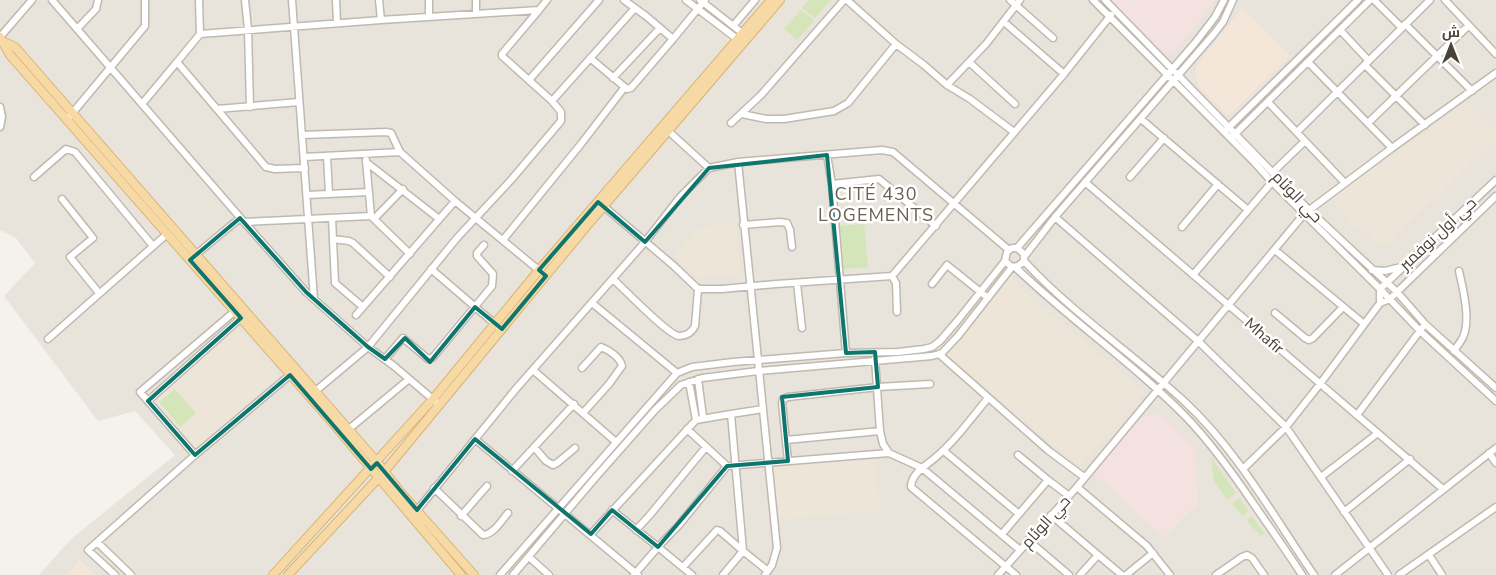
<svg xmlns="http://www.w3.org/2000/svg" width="1496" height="575" font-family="'Nunito Sans',Cairo,sans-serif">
	<rect width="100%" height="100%" fill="#f5f1ec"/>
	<!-- residential -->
	<path fill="#e8e3db" d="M0 0H1496V575H39L71 539 175 455 135 411 98 421 4 296 35 263 16 238 0 230Z"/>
	<!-- commercial -->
	<path fill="#f4e7da" d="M1242 8 1290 56 1229 116 1199 87 1195 72 1197 65Z
		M80 560 95 575H66Z"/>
	<!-- education -->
	<path fill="#ece5d8" d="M1464 105H1470L1496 132V139L1388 245 1381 246 1359 227 1355 228 1342 215 1345 214 1332 198Z
		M736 223 741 275 697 278 675 255 698 227Z
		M1009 279 1145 393 1079 466 946 354Z
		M237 327 279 377 197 448 154 400Z
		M875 456 880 511 775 520 770 466Z"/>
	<!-- medical -->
	<path fill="#f4e2e1" d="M1110 0H1215L1213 5 1173 54 1163 53Z
		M1160 414 1195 449 1198 503 1164 538 1091 472 1138 418Z"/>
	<!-- green -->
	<path fill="#d4e5b9" d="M809 0H831L815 18 802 8Z
		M801 10 814 21 797 40 784 29Z
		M864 224 868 267 844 269 840 226Z
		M175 389 196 413 180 427 159 402Z
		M1211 457 1236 493 1228 500 1214 482Z
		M1240 498 1249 511 1243 516 1232 504Z
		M1252 516 1264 533 1263 535H1260L1248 522 1247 520Z"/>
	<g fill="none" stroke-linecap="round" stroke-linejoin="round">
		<!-- minor casing -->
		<g stroke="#c0b9af" stroke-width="9">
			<path id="minor" d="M52 0 244 222 306 292 368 347 394 366 436 402
				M199 0 200 34
				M245 0 248 29 250 107
				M292 0 314 299
				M336 0 337 23
				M379 0 381 20 539 10 547 0
				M429 0V17
				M476 0V14
				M624 0 646 16 673 39 705 0
				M686 0 741 42
				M700 0 746 36
				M847 0 896 44 924 65 947 85 970 99 1014 132
				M1010 0 1053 38
				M1093 0 1254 162 1272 182 1380 289 1420 331 1496 401
				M1105 0 1309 210 1397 292 1425 324 1496 388
				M1374 0 1402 28
				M1445 0 1496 54
				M539 10 502 54V56L552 101 635 8
				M1004 22 1064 74
				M1405 24 1472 91
				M733 26 755 0
				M77 29 96 9 98 0
				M1340 30 1369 61
				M0 37 32 0
				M590 58 627 89 631 88 673 39
				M177 62 200 34 381 20
				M969 62 1015 104
				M1365 65 1425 125
				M613 78 660 28
				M529 80 599 0
				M947 85 986 44 1020 0
				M1268 102 1345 183
				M142 104 177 62 266 167 275 169 305 168
				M0 107 2 117 0 127
				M217 109 299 102
				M742 114 766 119H784L834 111 848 103 896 44
				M70 116 145 26V0
				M1141 119 1248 210
				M731 123 761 95 844 0
				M1368 123 1468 26
				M665 128 709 168 738 162 882 150 893 152 1009 250
				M1227 129 1358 0
				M1297 132 1430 0
				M302 135 386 132 391 133 400 152
				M1233 136 1370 0
				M1392 148 1496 73
				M827 155 832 184 846 353
				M327 156 329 194
				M304 157 400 152 455 201 546 276
				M366 160 371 216
				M366 162 438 218
				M738 162 777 548 772 565 765 575
				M1273 172 1305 141
				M34 177 66 149 75 152 153 246
				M1130 177 1164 138
				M1085 182 1443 489
				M832 184 879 179 936 226
				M307 195 369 192
				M62 199 93 238 70 257 99 293
				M601 204 674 266 698 289H722L776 284 892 276 896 283 897 312
				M1055 217 1198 341 1286 427 1388 575
				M332 218 335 283 363 307
				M374 219 403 189
				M244 222 371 216 410 254
				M743 225 780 222 787 223 790 230 792 247
				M1182 227 1218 184
				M333 239 349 241 353 243 390 277
				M503 240 581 144 624 88
				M1017 248 1024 254V261L1018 266 1012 267 1005 261 1007 252 1012 248H1017L1195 43 1215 17 1224 0
				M1275 250 1364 324
				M193 257 240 218
				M1024 257 1055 217 1213 35 1223 22 1233 0
				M1024 261C1072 313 1132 353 1184 401 1238 451 1273 516 1314 575
				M1015 267C1070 320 1133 363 1186 417 1212 444 1234 475 1255 506 1271 529 1287 552 1302 575
				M431 269 502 330
				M1372 270 1385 271 1401 267
				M1193 275 1272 182
				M892 276 1064 74 1111 15
				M613 279C624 289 668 335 679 336 687 336 692 332 695 326L698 289
				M797 283 802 328
				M932 284 947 265 988 298
				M592 303 677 373
				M1380 303V289L1496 180
				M235 311 140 392 195 455 290 375
				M1275 313 1305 338 1309 340 1313 338 1343 307
				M356 315 455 201
				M48 339 167 234
				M1454 351C1457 346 1461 342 1463 337 1471 320 1463 289 1459 271
				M939 354 1049 451 1084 477
				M385 359 403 338 428 359 432 358 435 355 492 286 493 274 477 256V253L484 245
				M875 359 880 431 883 444 889 453
				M582 368 601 347C609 350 620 357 622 366L609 384 583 413
				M533 370 616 442
				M698 379 703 417
				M689 382 696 420
				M312 394 368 347 457 238 511 180 561 121V112L552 101
				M988 398C969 421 951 447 926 465 919 470 911 478 911 487L1016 575
				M148 401 241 318
				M763 409 731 414 743 551 768 571
				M1357 415 1422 328
				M349 429 408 380
				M687 429 727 466
				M475 439 638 575
				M786 440 880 431
				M534 447 546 461 553 465 557 463 575 448
				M944 451 1019 514
				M1489 453 1496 463
				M1018 455 1048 480
				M788 461 782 403 783 399 788 397 878 387 930 384
				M1243 469 1286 427 1320 384 1380 303 1390 299 1397 292 1496 196
				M512 471 574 404
				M1321 477 1378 433
				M1077 487 1147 546 1170 575
				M434 488 483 535C494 534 501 521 508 513
				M612 510 658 547 679 525 727 466 889 453 922 468 1020 550
				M1344 512 1410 459
				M415 513 515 390 645 242 680 197 709 168
				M1051 515 1098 555 1080 575
				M461 516 487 486
				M636 530 649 516 706 447
				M591 534 696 420 731 414
				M1002 534 1048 480 1069 496
				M1028 540 1069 575
				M97 542 131 575
				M1098 555 1122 575
				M1429 555 1442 575
				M529 557 549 575
				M683 567 717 530 720 531 743 551 723 575
				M115 575 88 550 195 455
				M500 575 677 373 692 367 733 362 846 353 898 352 924 349 932 347 940 341 958 320 1005 261
				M513 575 595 478 655 410 681 385 702 378 758 371 932 356 942 353 958 336 1012 267
				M634 575 658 547 692 575
				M998 575 1077 487 1304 214 1392 148 1308 62
				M1126 575 1153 553
				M1216 575 1242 557 1247 555 1252 558 1264 575
				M1335 575 1496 448
				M1399 575 1496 507"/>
		</g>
		<!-- major casing -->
		<g stroke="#dab475" stroke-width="10">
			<path id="major" d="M0 37 10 55 331 421 461 575
				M4 42 15 47 377 462 402 494 474 575
				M273 575 433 399 539 270 771 0
				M288 575 384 472 585 228 780 0"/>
		</g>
		<!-- minor -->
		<use href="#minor" stroke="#fff" stroke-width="6"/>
		<!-- major -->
		<use href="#major" stroke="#f6d9a4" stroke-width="8"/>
	</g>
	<!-- marked area -->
	<path fill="none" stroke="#0f766e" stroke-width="4" stroke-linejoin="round" d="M827 155 846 353 875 352 878 387 782 397 788 461 727 466 658 547 612 510 591 534 475 439 417 510 377 463 371 469 290 375 195 455 148 401 241 318 190 260 240 218 306 292 368 347 385 359 405 338 430 362 475 307 502 329 546 276 539 270 598 202 645 242 709 168Z"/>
	<g text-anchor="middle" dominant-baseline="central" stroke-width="5" stroke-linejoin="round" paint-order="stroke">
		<!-- street labels -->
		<g font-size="16" fill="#49423a" stroke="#fff">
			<text transform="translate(1297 197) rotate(46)">حي الوئام</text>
			<text transform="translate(1438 234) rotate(-43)">حي أول نوفمبر</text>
			<text transform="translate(1264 336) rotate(41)">Mhafir</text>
			<text transform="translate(1046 522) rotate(-48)">حي الوئام</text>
		</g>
		<!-- neighbourhood labels -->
		<g font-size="18" letter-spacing="1" fill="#6a5f52" stroke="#fff">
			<text x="876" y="194">CITÉ 430<tspan x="876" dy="21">LOGEMENTS</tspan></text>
		</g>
	</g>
	<!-- north arrow -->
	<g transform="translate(1451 45)" stroke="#ffffff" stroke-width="4" paint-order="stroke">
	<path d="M0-4L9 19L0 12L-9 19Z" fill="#49423a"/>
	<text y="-8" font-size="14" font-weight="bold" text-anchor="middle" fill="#49423a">ش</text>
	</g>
</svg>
